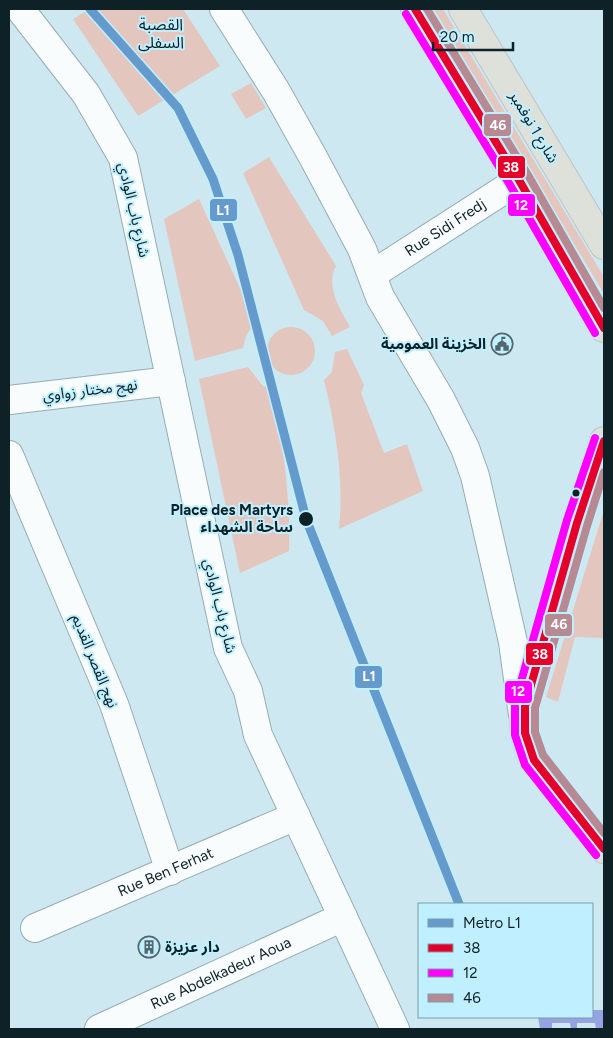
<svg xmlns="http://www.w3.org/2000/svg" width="613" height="1038" font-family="Figtree,'Noto Sans Arabic',sans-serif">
	<rect width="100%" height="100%" fill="#cee8f1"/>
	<!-- green -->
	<path fill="#e3c6bd" d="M90 9H183L220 66 138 116 73 19Z
		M434 9H443L604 277V294Z
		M251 83 266 108 246 119 231 94Z
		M269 157 336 266C325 286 340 309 350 327L332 336 323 321 304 310 243 173Z
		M199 199 255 321 246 336 243 348 195 361 164 219Z
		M267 351a24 24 0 1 1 48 0a24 24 0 1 1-48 0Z
		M347 349 364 385 361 393 384 453 407 444 423 491 339 529C344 480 336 428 324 380L332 372 335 352Z
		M248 367 262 385 276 393C282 446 291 498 289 551L240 573 199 379Z
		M604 510V638L575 637 558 702 546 697Z"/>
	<!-- water -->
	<path fill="#95a3e2" d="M592 1010H604V1029H596L595 1023H577V1029H571L570 1023H552V1029H540L538 1017H592Z"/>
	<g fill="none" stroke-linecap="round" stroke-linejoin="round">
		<!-- minor casing -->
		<g stroke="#97acb2" stroke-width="30">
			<g id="minor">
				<path d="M20 9 86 94 123 158 228 648 248 691 258 735 395 1029"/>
				<path d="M224 9 276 91 313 157 362 249 380 297 441 400 465 448 475 476 513 642 523 715"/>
				<path id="s1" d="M373 274 519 180"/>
				<path d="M9 400 171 381"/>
				<path d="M9 455 114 704 170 871"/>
				<path id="s2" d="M35 928 296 816"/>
				<path id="s3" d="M99 1029 343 917"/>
			</g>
		</g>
		<!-- major casing -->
		<g stroke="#b9c6cb" stroke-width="30">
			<path id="major" d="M415 9 519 180 604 328
				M463 9 604 245
				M604 441 577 523 525 706C522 726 525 741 534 760L604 849"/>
		</g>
		<!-- minor -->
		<use href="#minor" stroke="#f8fcfd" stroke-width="28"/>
		<!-- major -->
		<use href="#major" stroke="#dee0da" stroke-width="28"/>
		<!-- bus-1 casing -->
		<g stroke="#c0f0ff" stroke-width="11">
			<path id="bus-1" d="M415 9 519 180 604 328
				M604 441 577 523 525 706V733L534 760 604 849"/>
		</g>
		<!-- bus-2 casing -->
		<g stroke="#c0f0ff" stroke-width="11">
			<path id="bus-2" d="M406 14 510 185 595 333
				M595 438 567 520 515 703V735L525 765 596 855"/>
		</g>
		<!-- bus-3 casing -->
		<g stroke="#c0f0ff" stroke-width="11">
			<path id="bus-3" d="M427 9 528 175 604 308
				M604 472 587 526 535 708V732L543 755 604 833"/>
		</g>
		<!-- bus-1 -->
		<use href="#bus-1" stroke="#e4002b" stroke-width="8"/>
		<!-- bus-2 -->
		<use href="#bus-2" stroke="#f0f" stroke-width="8"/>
		<!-- bus-3 -->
		<use href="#bus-3" stroke="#b78992" stroke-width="8"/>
		<!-- metro-1 casing -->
		<g stroke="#c0f0ff" stroke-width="12">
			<path id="metro-1" d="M90 9 178 108 213 179 238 255 306 519 459 904"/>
		</g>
		<!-- metro-1 -->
		<use href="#metro-1" stroke="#659acd" stroke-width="9"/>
	</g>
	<!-- icons -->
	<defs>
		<g id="civic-ring" transform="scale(1.125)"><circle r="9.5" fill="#c0f0ff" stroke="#51676d" stroke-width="1.5"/><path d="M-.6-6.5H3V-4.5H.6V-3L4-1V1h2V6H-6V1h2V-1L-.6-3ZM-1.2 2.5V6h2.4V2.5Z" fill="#51676d"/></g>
		<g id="building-ring" transform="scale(1.125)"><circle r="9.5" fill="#c0f0ff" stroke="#51676d" stroke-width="1.5"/><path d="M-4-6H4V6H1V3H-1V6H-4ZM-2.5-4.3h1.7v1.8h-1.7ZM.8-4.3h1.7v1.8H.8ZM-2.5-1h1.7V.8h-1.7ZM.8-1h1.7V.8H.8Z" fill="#51676d"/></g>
	</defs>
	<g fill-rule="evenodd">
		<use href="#civic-ring" x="502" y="344"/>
		<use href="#building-ring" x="149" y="947"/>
	</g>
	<!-- markers -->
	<g fill="#0e2126" stroke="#c0f0ff" stroke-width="2">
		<circle cx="576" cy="493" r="4.5"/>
		<circle cx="306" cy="519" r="8"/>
	</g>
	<g text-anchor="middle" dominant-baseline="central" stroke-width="4" stroke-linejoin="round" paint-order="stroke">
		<!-- street labels -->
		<g font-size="15" fill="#0e2126" stroke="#c0f0ff">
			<text transform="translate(534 127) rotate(59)">شارع 1 نوفمبر</text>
			<text transform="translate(134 210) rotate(77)">شارع باب الوادي</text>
			<text stroke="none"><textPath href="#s1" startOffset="86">Rue Sidi Fredj</textPath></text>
			<text transform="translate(90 390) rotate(-7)">نهج مختار زواوي</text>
			<text transform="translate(220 606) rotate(76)">شارع باب الوادي</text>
			<text transform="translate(95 661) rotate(68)">نهج القصر القديم</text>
			<text stroke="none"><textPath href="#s2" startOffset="142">Rue Ben Ferhat</textPath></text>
			<text stroke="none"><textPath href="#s3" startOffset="134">Rue Abdelkadeur Aoua</textPath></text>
		</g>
		<!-- poi labels -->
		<g font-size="15" font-weight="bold" fill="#0e2126" stroke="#c0f0ff" text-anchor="end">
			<text x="486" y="344">الخزينة العمومية</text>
			<text x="165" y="947" text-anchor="start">دار عزيزة</text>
		</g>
		<!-- stop labels -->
		<g font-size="15" font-weight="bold" fill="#0e2126" stroke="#c0f0ff" text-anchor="end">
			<text x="293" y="510">Place des Martyrs<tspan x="293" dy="17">ساحة الشهداء</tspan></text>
		</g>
		<!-- neighbourhood labels -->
		<g font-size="16" fill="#0e2126" stroke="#c0f0ff">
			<text x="161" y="24">القصبة<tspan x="161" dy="18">السفلى</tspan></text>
		</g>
	</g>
	<g stroke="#c0f0ff" stroke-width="2">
		<rect x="483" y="113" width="29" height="24" rx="5" fill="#b78992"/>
		<rect x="497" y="155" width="29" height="24" rx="5" fill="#e4002b"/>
		<rect x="507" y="193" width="29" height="24" rx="5" fill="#f0f"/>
		<rect x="209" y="198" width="29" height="24" rx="5" fill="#659acd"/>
		<rect x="544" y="613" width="29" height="24" rx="5" fill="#b78992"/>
		<rect x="525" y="642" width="29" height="24" rx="5" fill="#e4002b"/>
		<rect x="354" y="665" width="29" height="24" rx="5" fill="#659acd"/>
		<rect x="504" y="680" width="29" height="24" rx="5" fill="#f0f"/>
	</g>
	<g font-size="14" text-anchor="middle" font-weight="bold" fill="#fff">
		<text x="498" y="130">46</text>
		<text x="511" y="172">38</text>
		<text x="521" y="210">12</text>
		<text x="223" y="215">L1</text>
		<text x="559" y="629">46</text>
		<text x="540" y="659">38</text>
		<text x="369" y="681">L1</text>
		<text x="518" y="696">12</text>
	</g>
	<!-- border -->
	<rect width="613" height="1038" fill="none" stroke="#0e2126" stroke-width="20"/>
	<!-- legend -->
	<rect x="418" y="903" width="175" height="115" fill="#c0f0ff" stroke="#799da8"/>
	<rect x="428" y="919" width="25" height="8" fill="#659acd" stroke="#799da8"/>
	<text x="463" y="928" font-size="15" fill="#0e2126">Metro L1</text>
	<rect x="428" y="944" width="25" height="8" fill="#e4002b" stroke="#799da8"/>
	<text x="463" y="953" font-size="15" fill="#0e2126">38</text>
	<rect x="428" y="969" width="25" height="8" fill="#ff00ff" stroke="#799da8"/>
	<text x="463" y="978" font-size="15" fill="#0e2126">12</text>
	<rect x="428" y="994" width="25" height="8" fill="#b78992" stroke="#799da8"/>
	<text x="463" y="1003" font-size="15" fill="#0e2126">46</text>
	<!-- scale -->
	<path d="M433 42v8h80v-8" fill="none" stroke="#0e2126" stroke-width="2.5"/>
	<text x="440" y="42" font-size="15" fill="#0e2126" stroke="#c0f0ff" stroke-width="4" paint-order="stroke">20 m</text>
</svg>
